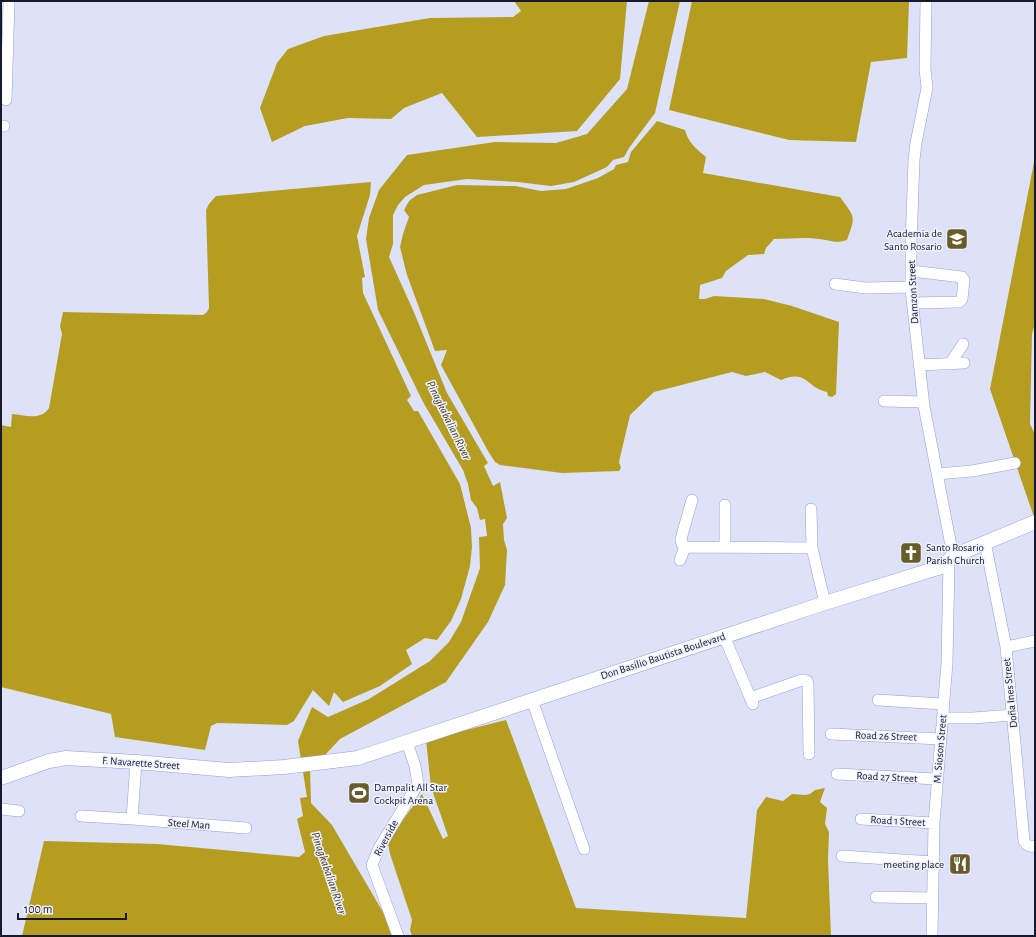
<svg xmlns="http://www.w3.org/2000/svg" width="1036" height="937" font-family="'Alegreya Sans',sans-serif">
	<rect width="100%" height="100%" fill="#dee2f9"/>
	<!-- water -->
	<path fill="#b59d21" d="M514 1H627L620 79 577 131 477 137 442 93 404 108 391 119 348 118 305 126 272 142 260 108 277 63 288 49 324 36 430 18 513 17 521 11Z
		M649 1H680L655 113 629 148 624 157 613 160 607 167 574 182 551 186 517 182 467 179 424 185 405 197 398 205 393 215V244L389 257 413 310 447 393 488 463 484 466 493 486 500 482 507 518 503 524 504 540 507 550 505 585 488 622 446 682 340 739 310 771 311 803 332 825 387 919 392 936H22L44 841 157 844 299 857 305 852 297 819 303 816 300 798 307 797 298 741 312 707 328 717 369 699 430 661 449 642 461 622 480 568 479 537 487 536 485 519 480 520 477 508 471 500 468 484 463 470 423 402 378 310 366 239 369 218 379 190 407 155 495 142 556 143 587 134 627 89Z
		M692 1H909L907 58 871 62 856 142 789 140 669 110Z
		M657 121 685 130C688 142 696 149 706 157L703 173 840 197C855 218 856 215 847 240 836 244 830 240 819 239 805 237 789 239 774 239L766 248 764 254 748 255 726 271 722 278 700 285 699 299H705L714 296 764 299 792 306 839 322 836 394 832 397 828 396 827 392C806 388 808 369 781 380L765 372 746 376 732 372 654 392 630 415 619 462 621 468 619 471 562 473 500 465 495 462 488 451 441 365 447 350 435 351 407 275 400 247 403 234 409 217 404 210 409 201 417 195 457 185 515 186 541 191 566 189 598 178 614 169 616 165 628 162 631 152Z
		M1035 157V323L1032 334 1030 424 1035 434V520L990 389Z
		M371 182 370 195 357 236 365 277 362 278 363 293 411 396 407 400 414 411H418L460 484 471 528 472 547 470 566 461 599 451 621 437 640 425 638 406 650 412 664 380 686 343 702 334 692 329 706 313 690 294 721 287 725 217 723 211 726 205 750 115 737 111 714 1 687V425L11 427 12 414C24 415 41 421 49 408L62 334 60 326 63 312 203 315 207 312 209 308 206 210 209 204 216 196Z
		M506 720 576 908 746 918 757 810 766 797 783 801 792 794 805 795 810 794 815 790 825 788 820 802 827 808 825 824 829 832 828 860 831 936H412L410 930 412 920 390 854 388 843 391 836 422 794 443 839 448 836 431 787 426 740Z"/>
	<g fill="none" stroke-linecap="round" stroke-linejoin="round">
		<!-- minor casing -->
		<g stroke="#969ed5" stroke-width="12">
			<path id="minor" d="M926 1 925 69 927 88 916 143 914 160 911 245V290L924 406 953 556
				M6 100 9 1
				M1 126H4
				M911 271 962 277 964 280 962 299 959 302 912 303
				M835 284 865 288 911 287
				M950 364 963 344
				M919 365 964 363
				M884 401 923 402
				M937 474 972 471 1015 463
				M692 500 681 539 682 544 685 547 812 548
				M811 509 812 548 825 603
				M985 542 1006 647 1024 841C1027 846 1029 847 1035 846
				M725 547V505
				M680 560 685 547
				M724 636 753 704
				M1006 647 1035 641
				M750 698 802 680 807 681 808 684 809 754
				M532 700 584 849
				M878 700 943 704
				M942 718H973L1013 715
				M831 734 941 739
				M837 774 937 779
				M1 809 19 811
				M81 816 132 819 246 828
				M132 819 136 762
				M861 819 934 823
				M842 856 934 862
				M876 897 933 898
				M398 936 372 865 379 848 418 784 415 766 407 742
				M932 936 934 823 947 663 949 562"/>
		</g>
		<!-- major casing -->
		<g stroke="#969ed5" stroke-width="15">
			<path id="major" d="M1 778 49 761 66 758 136 762 229 770 284 767 358 758 825 603 944 566 953 556 1035 522"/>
		</g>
		<!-- minor -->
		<use href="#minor" stroke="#fff" stroke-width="11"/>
		<!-- major -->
		<use href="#major" stroke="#fff" stroke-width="14"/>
	</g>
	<!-- icons -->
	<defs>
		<g id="school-square" transform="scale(1.15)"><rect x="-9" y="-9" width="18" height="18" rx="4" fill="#685d2a" stroke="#eef0fc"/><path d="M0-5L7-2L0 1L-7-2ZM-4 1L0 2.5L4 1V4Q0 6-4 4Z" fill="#fff"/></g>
		<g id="church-square" transform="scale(1.15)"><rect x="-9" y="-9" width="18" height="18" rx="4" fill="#685d2a" stroke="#eef0fc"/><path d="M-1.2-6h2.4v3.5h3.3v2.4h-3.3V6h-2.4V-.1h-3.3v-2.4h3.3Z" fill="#fff"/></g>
		<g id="stadium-square" transform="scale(1.15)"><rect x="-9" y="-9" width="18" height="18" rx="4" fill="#685d2a" stroke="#eef0fc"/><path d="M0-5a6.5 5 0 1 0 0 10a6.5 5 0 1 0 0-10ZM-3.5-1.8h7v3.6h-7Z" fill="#fff"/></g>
		<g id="restaurant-square" transform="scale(1.15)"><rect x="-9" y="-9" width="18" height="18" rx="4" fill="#685d2a" stroke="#eef0fc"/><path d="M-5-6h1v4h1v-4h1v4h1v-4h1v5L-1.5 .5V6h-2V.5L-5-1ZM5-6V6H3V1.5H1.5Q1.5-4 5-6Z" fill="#fff"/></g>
	</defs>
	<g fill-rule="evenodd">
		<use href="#school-square" x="957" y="239"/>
		<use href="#church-square" x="911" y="553"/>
		<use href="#stadium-square" x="359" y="793"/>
		<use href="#restaurant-square" x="960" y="864"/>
	</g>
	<g text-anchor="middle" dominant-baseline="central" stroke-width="3" stroke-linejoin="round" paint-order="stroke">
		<!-- poi labels -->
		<g font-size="11" fill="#17192e" stroke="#eef0fc" text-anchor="end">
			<text x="942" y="233">Academia de<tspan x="942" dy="13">Santo Rosario</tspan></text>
			<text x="926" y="547" text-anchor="start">Santo Rosario<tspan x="926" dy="13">Parish Church</tspan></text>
			<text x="374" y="787" text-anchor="start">Dampalit All Star<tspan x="374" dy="13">Cockpit Arena</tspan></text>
			<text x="944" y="864">meeting place</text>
		</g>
		<!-- street labels -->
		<g font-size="11" fill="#17192e" stroke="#eef0fc">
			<text transform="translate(913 292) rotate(-93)">Damzon Street</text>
			<text transform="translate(663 656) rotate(-18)">Don Basilio Bautista Boulevard</text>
			<text transform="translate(1010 693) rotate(-96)">Doña Ines Street</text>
			<text transform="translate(886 736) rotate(2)">Road 26 Street</text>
			<text transform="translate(940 749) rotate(-85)">M. Sioson Street</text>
			<text transform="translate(141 763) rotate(4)">F. Navarette Street</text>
			<text transform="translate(887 777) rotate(3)">Road 27 Street</text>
			<text transform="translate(898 821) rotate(3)">Road 1 Street</text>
			<text transform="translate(189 824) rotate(4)">Steel Man</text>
			<text transform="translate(386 838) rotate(-62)">Riverside</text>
		</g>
		<!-- water labels -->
		<g font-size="12" font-style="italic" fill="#3f3a21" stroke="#eef0fc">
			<text transform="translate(449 420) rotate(64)">Pinagkabalian River</text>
			<text transform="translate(329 873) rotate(71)">Pinagkabalian River</text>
		</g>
	</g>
	<!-- border -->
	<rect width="1036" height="937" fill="none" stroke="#17192e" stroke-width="4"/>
	<!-- scale -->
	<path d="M18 913v6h108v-6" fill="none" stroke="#17192e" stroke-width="2"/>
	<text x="24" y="913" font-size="12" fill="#17192e" stroke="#eef0fc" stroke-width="3" paint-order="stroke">100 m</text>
</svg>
